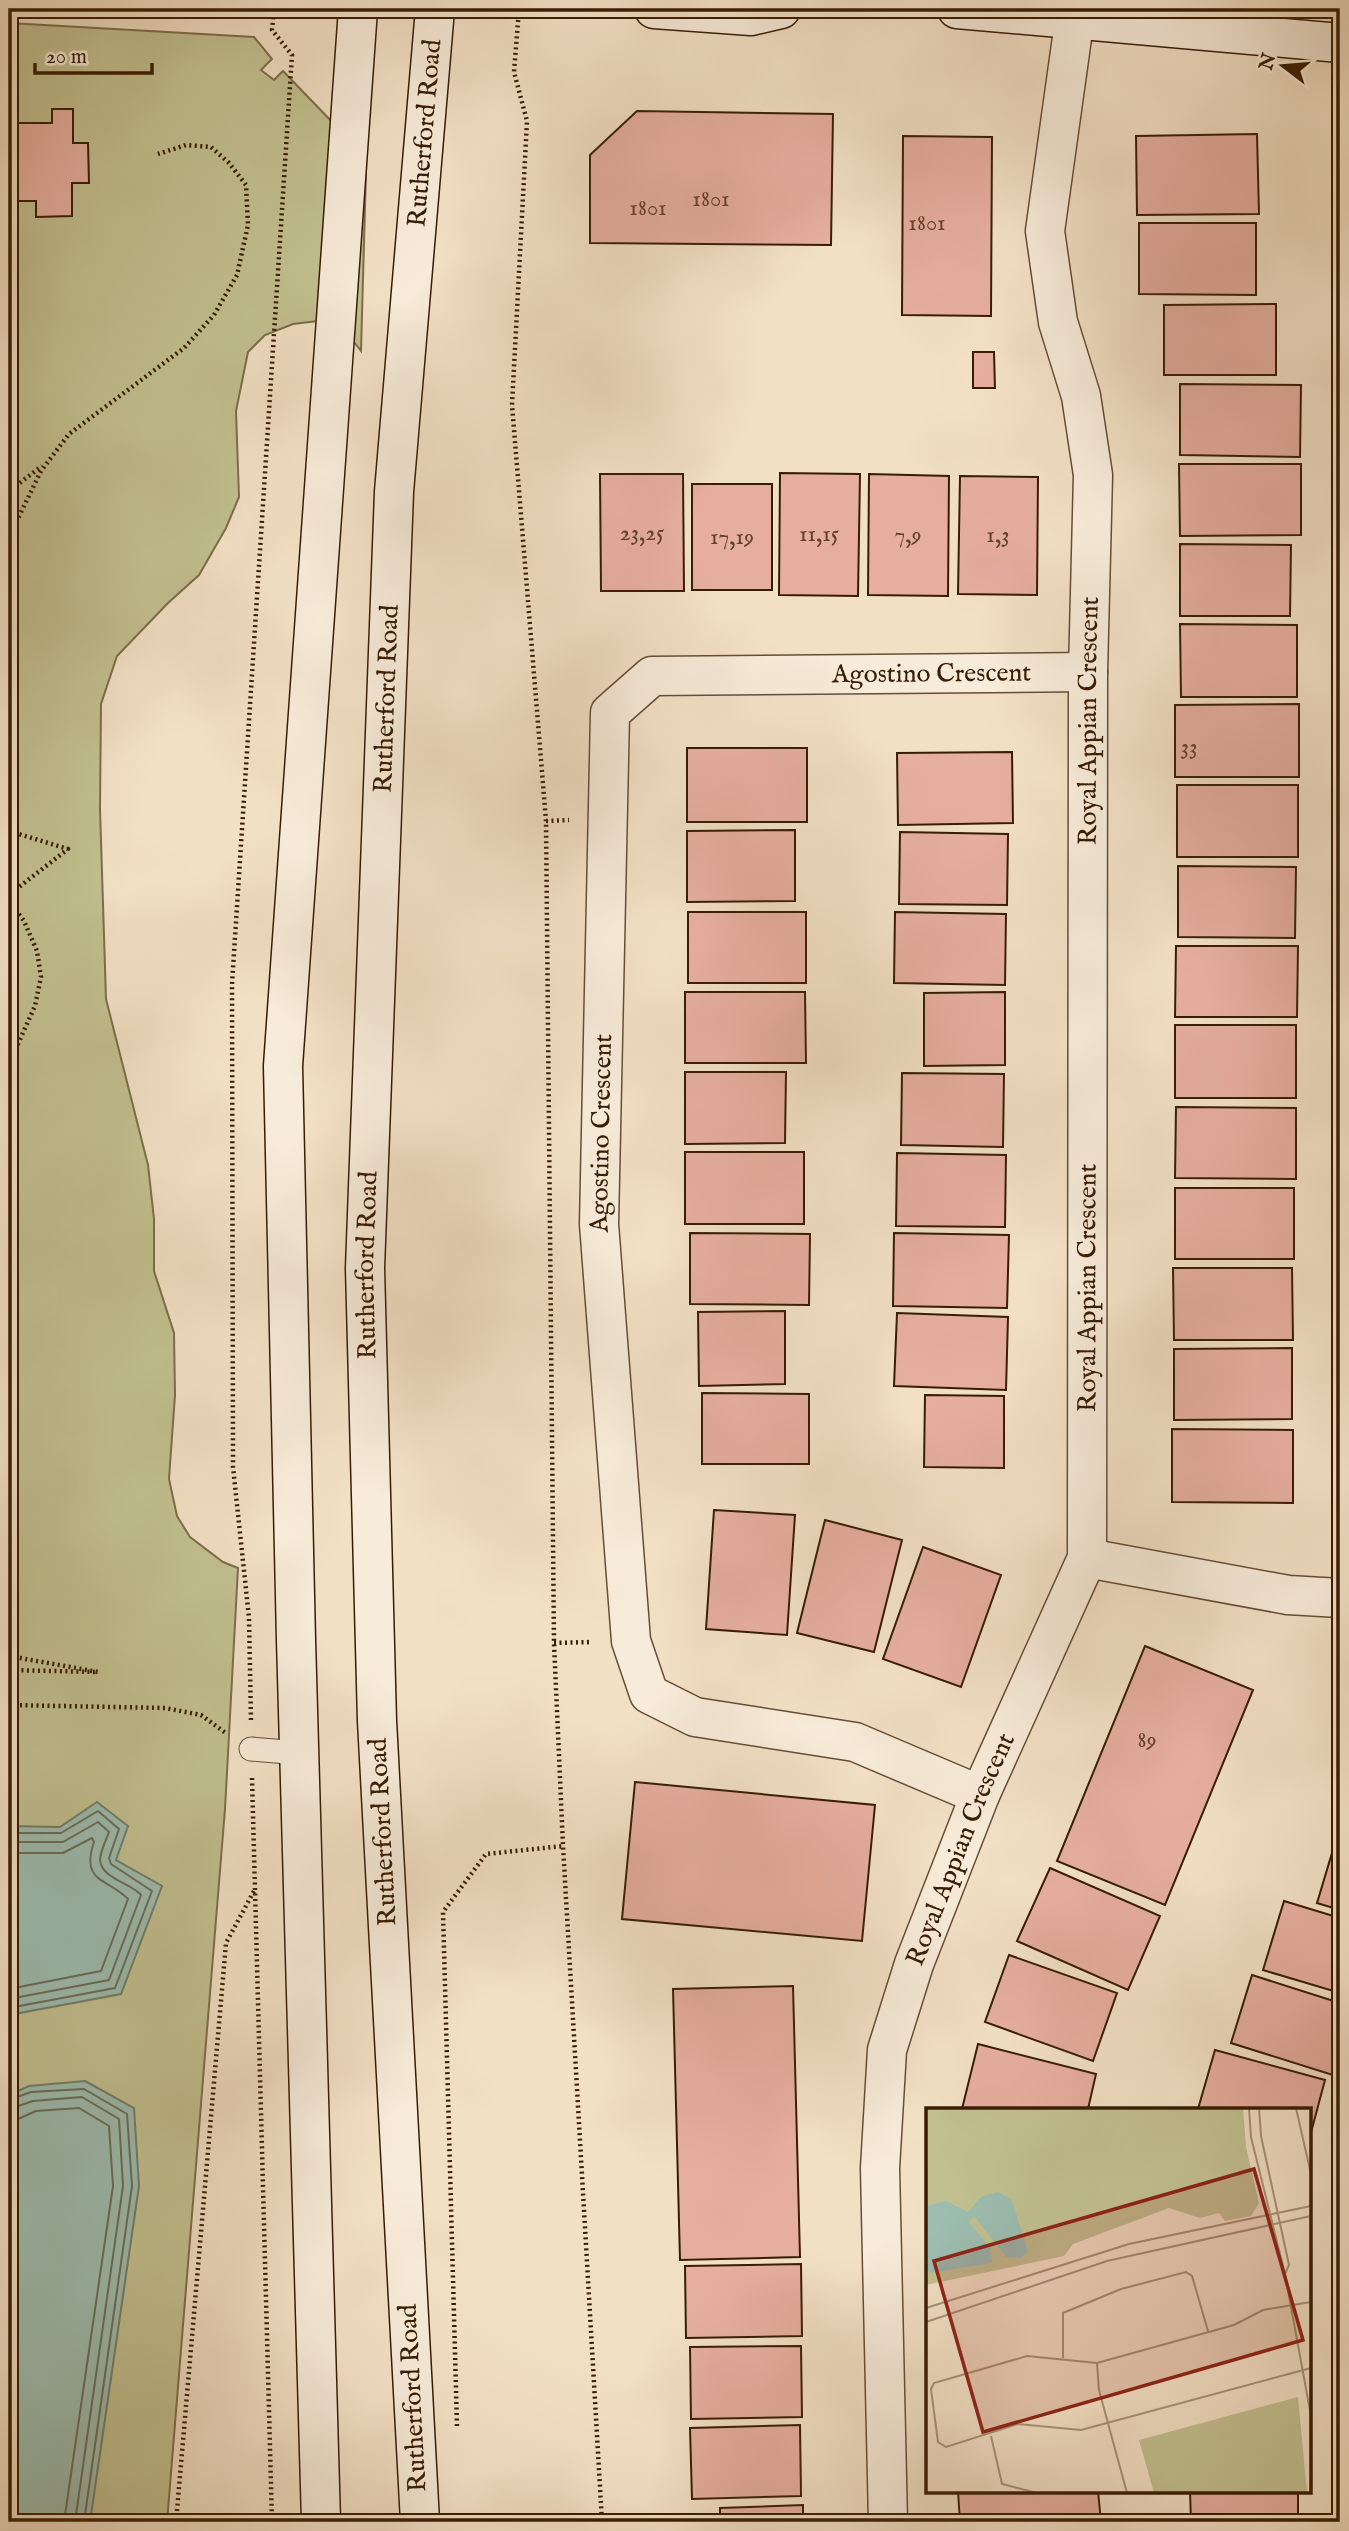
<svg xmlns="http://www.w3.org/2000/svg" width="1349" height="2531" font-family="'IM FELL English',serif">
	<rect width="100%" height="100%" fill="#f2e0c5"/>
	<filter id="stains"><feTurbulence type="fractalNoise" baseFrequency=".00286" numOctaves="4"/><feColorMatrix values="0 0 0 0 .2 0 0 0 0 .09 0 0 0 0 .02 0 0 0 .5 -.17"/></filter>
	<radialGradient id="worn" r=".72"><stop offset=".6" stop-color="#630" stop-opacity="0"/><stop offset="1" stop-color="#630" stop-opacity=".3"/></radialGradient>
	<!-- green -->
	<path fill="#c2c090" stroke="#7d6e4a" stroke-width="2" d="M9 23 254 37 272 59 261 70 274 80 283 71 334 124 333 175 366 171 361 351 346 332 318 321 293 324 265 335 248 352 236 411 239 497 226 528 199 575 168 603 117 656 101 704 100 809 106 999 148 1165 154 1219V1271L174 1333 175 1395 169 1479 177 1516 190 1537 223 1562 238 1568 225 1809 167 2522H9Z"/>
	<!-- water -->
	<path fill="#9cbdb0" stroke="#747d6b" stroke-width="2" d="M97 1802 128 1826 116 1860 162 1886 121 1994 9 2015V1826L60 1827Z
		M85 2081 134 2108 139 2186 90 2522H9V2095L29 2086Z"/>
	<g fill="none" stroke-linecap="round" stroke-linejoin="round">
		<!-- shore -->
		<path stroke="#6a6d5a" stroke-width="2" d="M9 1833H61L98 1811 119 1829 109 1858 111 1864 152 1891 115 1988 9 2008
			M9 1842H63L98 1822 109 1832C106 1840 101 1850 100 1859 100 1878 131 1883 141 1895L109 1980 9 1999
			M9 1853H63L92 1838 94 1842C80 1883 108 1878 128 1899L101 1971 9 1989
			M9 2100 31 2092 84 2089 127 2114 132 2186 84 2522
			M9 2109 33 2101 82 2097 119 2119 123 2186 75 2522
			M9 2120 18 2119 36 2111 79 2108 109 2126 113 2186 64 2522"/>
	</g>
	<!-- building -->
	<path fill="#e6ae9f" stroke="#381d03" stroke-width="2" d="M52 109H73V143H88L89 183H72V216L36 217V201H9V123H52Z
		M637 111 833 114 831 245 590 243V155Z
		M1257 134 1259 214 1137 215 1136 136Z
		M903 136 992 137 991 316 902 315Z
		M1139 223H1256V295L1139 294Z
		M1276 304V375H1164V305Z
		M973 352H994L995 388H973Z
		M1180 384 1301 385 1300 457 1180 455Z
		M1179 464H1301V535L1180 536Z
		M780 473 860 474 858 596 779 595Z
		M600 474H683L684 591H601Z
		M869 474 949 476 948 596 868 595Z
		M960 476 1038 477 1037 595 958 594Z
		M692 484H772V590H692Z
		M1180 544 1291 545 1290 616H1180Z
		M1180 624 1297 625V697H1181Z
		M1299 704V777H1175V705Z
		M687 748H807V822H687Z
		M1012 752 1013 823 898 825 897 753Z
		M1177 785H1298V857H1177Z
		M795 830V901L687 902V831Z
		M900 832 1008 834 1007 905 899 904Z
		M1178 866 1296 867 1295 938 1178 937Z
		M688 912H806V983H688Z
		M895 912 1006 914 1005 985 894 983Z
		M1176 946H1298L1297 1017H1175Z
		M685 992H805L806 1063H685Z
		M1005 992V1065L924 1066V993Z
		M1175 1025H1296V1098H1175Z
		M685 1072H786L785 1143 685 1144Z
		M902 1073 1004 1074 1003 1147 901 1145Z
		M1176 1107 1296 1108V1179L1175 1178Z
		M685 1152H804V1224H685Z
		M897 1153 1006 1155 1005 1227 896 1226Z
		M1175 1188H1294V1259H1175Z
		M690 1233 810 1234 809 1305 690 1304Z
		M894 1233 1009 1235 1007 1308 893 1306Z
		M1173 1268H1292L1293 1340H1174Z
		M785 1311V1384L699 1386 698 1312Z
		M897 1313 1008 1317 1006 1390 894 1386Z
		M1292 1348V1419L1174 1420V1349Z
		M702 1393 809 1394V1464H702Z
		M925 1395 1004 1396V1468L924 1467Z
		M1172 1429 1293 1430V1503L1172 1502Z
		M714 1510 795 1515 787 1635 706 1629Z
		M825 1520 902 1540 874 1652 797 1633Z
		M923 1547 1001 1575 961 1687 883 1659Z
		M1145 1646 1253 1690 1165 1905 1057 1861Z
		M635 1782 875 1805 862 1941 622 1919Z
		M1338 1833 1340 1834V1910L1317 1903Z
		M1050 1868 1160 1916 1128 1990 1017 1941Z
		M1284 1901 1340 1918V1993L1263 1970Z
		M1009 1955 1117 1993 1093 2061 985 2022Z
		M1252 1975 1340 2003V2062L1336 2076 1231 2043Z
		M793 1986 800 2257 680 2260 673 1989Z
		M978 2044 1096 2074 1088 2109H962Z
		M1215 2050 1325 2080 1309 2140V2109H1198Z
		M801 2264 802 2336 686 2338 685 2266Z
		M801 2346 802 2417 691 2419 690 2347Z
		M800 2425 801 2496 692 2499 690 2428Z
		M958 2491H1098L1101 2522H960Z
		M1190 2491H1298V2522H1191Z
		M803 2505V2522H720V2508Z"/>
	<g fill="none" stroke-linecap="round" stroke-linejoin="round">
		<!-- lane casing -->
		<g stroke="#664e34" stroke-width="25">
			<path id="lane" d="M251 1749 299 1753"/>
		</g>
		<!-- street casing -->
		<g stroke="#664e34" stroke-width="41">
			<g id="street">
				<path d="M1087 1558 1288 1595 1340 1598"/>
				<path id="s1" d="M980 1795 855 1742 695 1717 649 1694 631 1641 599 1224 610 713 652 676 1088 672"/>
				<path id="s2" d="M888 2522 880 2168 887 2050 914 1964 980 1795 1087 1558 1088 672 1093 475 1081 396 1058 322 1045 231 1076 9"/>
			</g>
		</g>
		<!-- secondary casing -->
		<g stroke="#381d03" stroke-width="41">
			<g id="secondary">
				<path d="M654 9 751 16 781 9"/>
				<path d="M957 9 1340 43"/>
				<path d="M321 2522 296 1640 283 1066 358 9"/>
				<path id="s3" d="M420 2522 377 1721 365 1268 394 492 435 9"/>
			</g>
		</g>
		<!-- path -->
		<path stroke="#381d03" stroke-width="4.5" stroke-dasharray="2 3.5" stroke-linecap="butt" d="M519 9 514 72 527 121 512 405 546 821 554 1643 563 1846 602 2522
			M9 495 13 488 42 466
			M9 537 41 471 69 434 184 348 214 315 237 275 248 225 246 185 229 163 211 147 186 145 158 154
			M546 821 569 820
			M9 831 68 849 19 887 9 888
			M9 901 24 921 37 951 41 977 35 1006 9 1064
			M554 1643 592 1642
			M9 1656 98 1672 9 1670
			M9 1705 165 1708 201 1715 227 1734
			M251 1720 249 1618 233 1467 232 984 292 55 272 30 274 9
			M252 1778 272 2522
			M457 2426 443 1912 486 1854 563 1846
			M176 2522 226 1943 254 1891"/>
		<!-- lane -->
		<use href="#lane" stroke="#f7ebd9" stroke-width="23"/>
		<!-- street -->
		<use href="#street" stroke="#f7ebd9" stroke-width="38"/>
		<!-- secondary -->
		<use href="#secondary" stroke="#f7ebd9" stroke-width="38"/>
	</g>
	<g text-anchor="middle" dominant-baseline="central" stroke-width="5" stroke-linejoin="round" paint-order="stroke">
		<!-- number labels -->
		<g font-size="23" fill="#64412a">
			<text x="711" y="199">1801</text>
			<text x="648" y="208">1801</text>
			<text x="927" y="223">1801</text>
			<text x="642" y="533">23,25</text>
			<text x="819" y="534">11,15</text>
			<text x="908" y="535">7,9</text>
			<text x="998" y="535">1,3</text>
			<text x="732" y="537">17,19</text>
			<text x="1189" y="747">33</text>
			<text x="1147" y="1740">89</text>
		</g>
		<!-- street labels -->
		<g font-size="26" fill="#381d03" stroke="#f7ebd9">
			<text stroke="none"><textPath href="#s3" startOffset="2392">Rutherford Road</textPath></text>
			<text stroke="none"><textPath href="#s1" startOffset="1670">Agostino Crescent</textPath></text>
			<text stroke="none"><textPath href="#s3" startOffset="1825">Rutherford Road</textPath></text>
			<text stroke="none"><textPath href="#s2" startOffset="1841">Royal Appian Crescent</textPath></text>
			<text stroke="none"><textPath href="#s1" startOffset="914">Agostino Crescent</textPath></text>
			<text stroke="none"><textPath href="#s3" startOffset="1258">Rutherford Road</textPath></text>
			<text stroke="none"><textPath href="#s2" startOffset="1274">Royal Appian Crescent</textPath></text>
			<text transform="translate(383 1832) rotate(-93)">Rutherford Road</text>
			<text stroke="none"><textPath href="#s2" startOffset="686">Royal Appian Crescent</textPath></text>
			<text transform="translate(413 2398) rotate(-93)">Rutherford Road</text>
		</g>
	</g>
	<!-- overview -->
	<g transform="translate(926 2108)">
		<rect width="385" height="385" fill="#f2e0c5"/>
		<path d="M0 0H317L320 39 333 95 325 108 299 113 293 105 274 110 243 100 147 136 138 148 0 177ZM372 289 381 385H228L213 332Z" fill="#c2c090"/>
		<path d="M72 84 86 92 102 144 95 150 80 149 48 108 43 114 65 141 66 155 4 165 0 161V98L20 93 42 104 56 88Z" fill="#9cbdb0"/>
		<path fill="none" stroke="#a89277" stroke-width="2" d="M323 0 325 29 359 166 385 308M333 0 335 28 363 157 359 166M370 0 385 66M385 194 337 202 308 217 171 255 101 248 8 275 5 281 12 334 20 339 92 316 155 322 385 260M0 200 203 136 385 98M0 214 181 153 385 108M137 250V205L195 181 260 164 266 168 282 223M171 255 173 282 201 385M65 328 76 376 111 385"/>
		<path fill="#8f2418" fill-opacity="0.15" stroke="#8f2418" stroke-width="3.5" d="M328 61 377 232 57 324 8 153Z"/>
		<rect width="385" height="385" fill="none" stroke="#381d03" stroke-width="3.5"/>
	</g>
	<!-- margin -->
	<rect width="1349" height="2531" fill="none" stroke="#f2e0c5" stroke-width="35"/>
	<rect x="10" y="10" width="1328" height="2510" fill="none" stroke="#381d03" stroke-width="3.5"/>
	<rect x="18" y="18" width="1314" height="2496" fill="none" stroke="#381d03" stroke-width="2"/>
	<!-- north arrow -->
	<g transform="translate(1283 66) rotate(286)" stroke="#f7ebd9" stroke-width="5" paint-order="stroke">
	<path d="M0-5L12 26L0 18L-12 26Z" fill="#381d03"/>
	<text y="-10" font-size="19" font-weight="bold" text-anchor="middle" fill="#381d03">N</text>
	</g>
	<!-- scale -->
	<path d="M35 63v10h117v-10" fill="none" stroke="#381d03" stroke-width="3.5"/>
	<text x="46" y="63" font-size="21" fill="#381d03" stroke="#f7ebd9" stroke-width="5" paint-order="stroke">20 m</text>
	<rect width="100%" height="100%" filter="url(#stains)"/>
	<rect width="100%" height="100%" fill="url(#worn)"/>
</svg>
